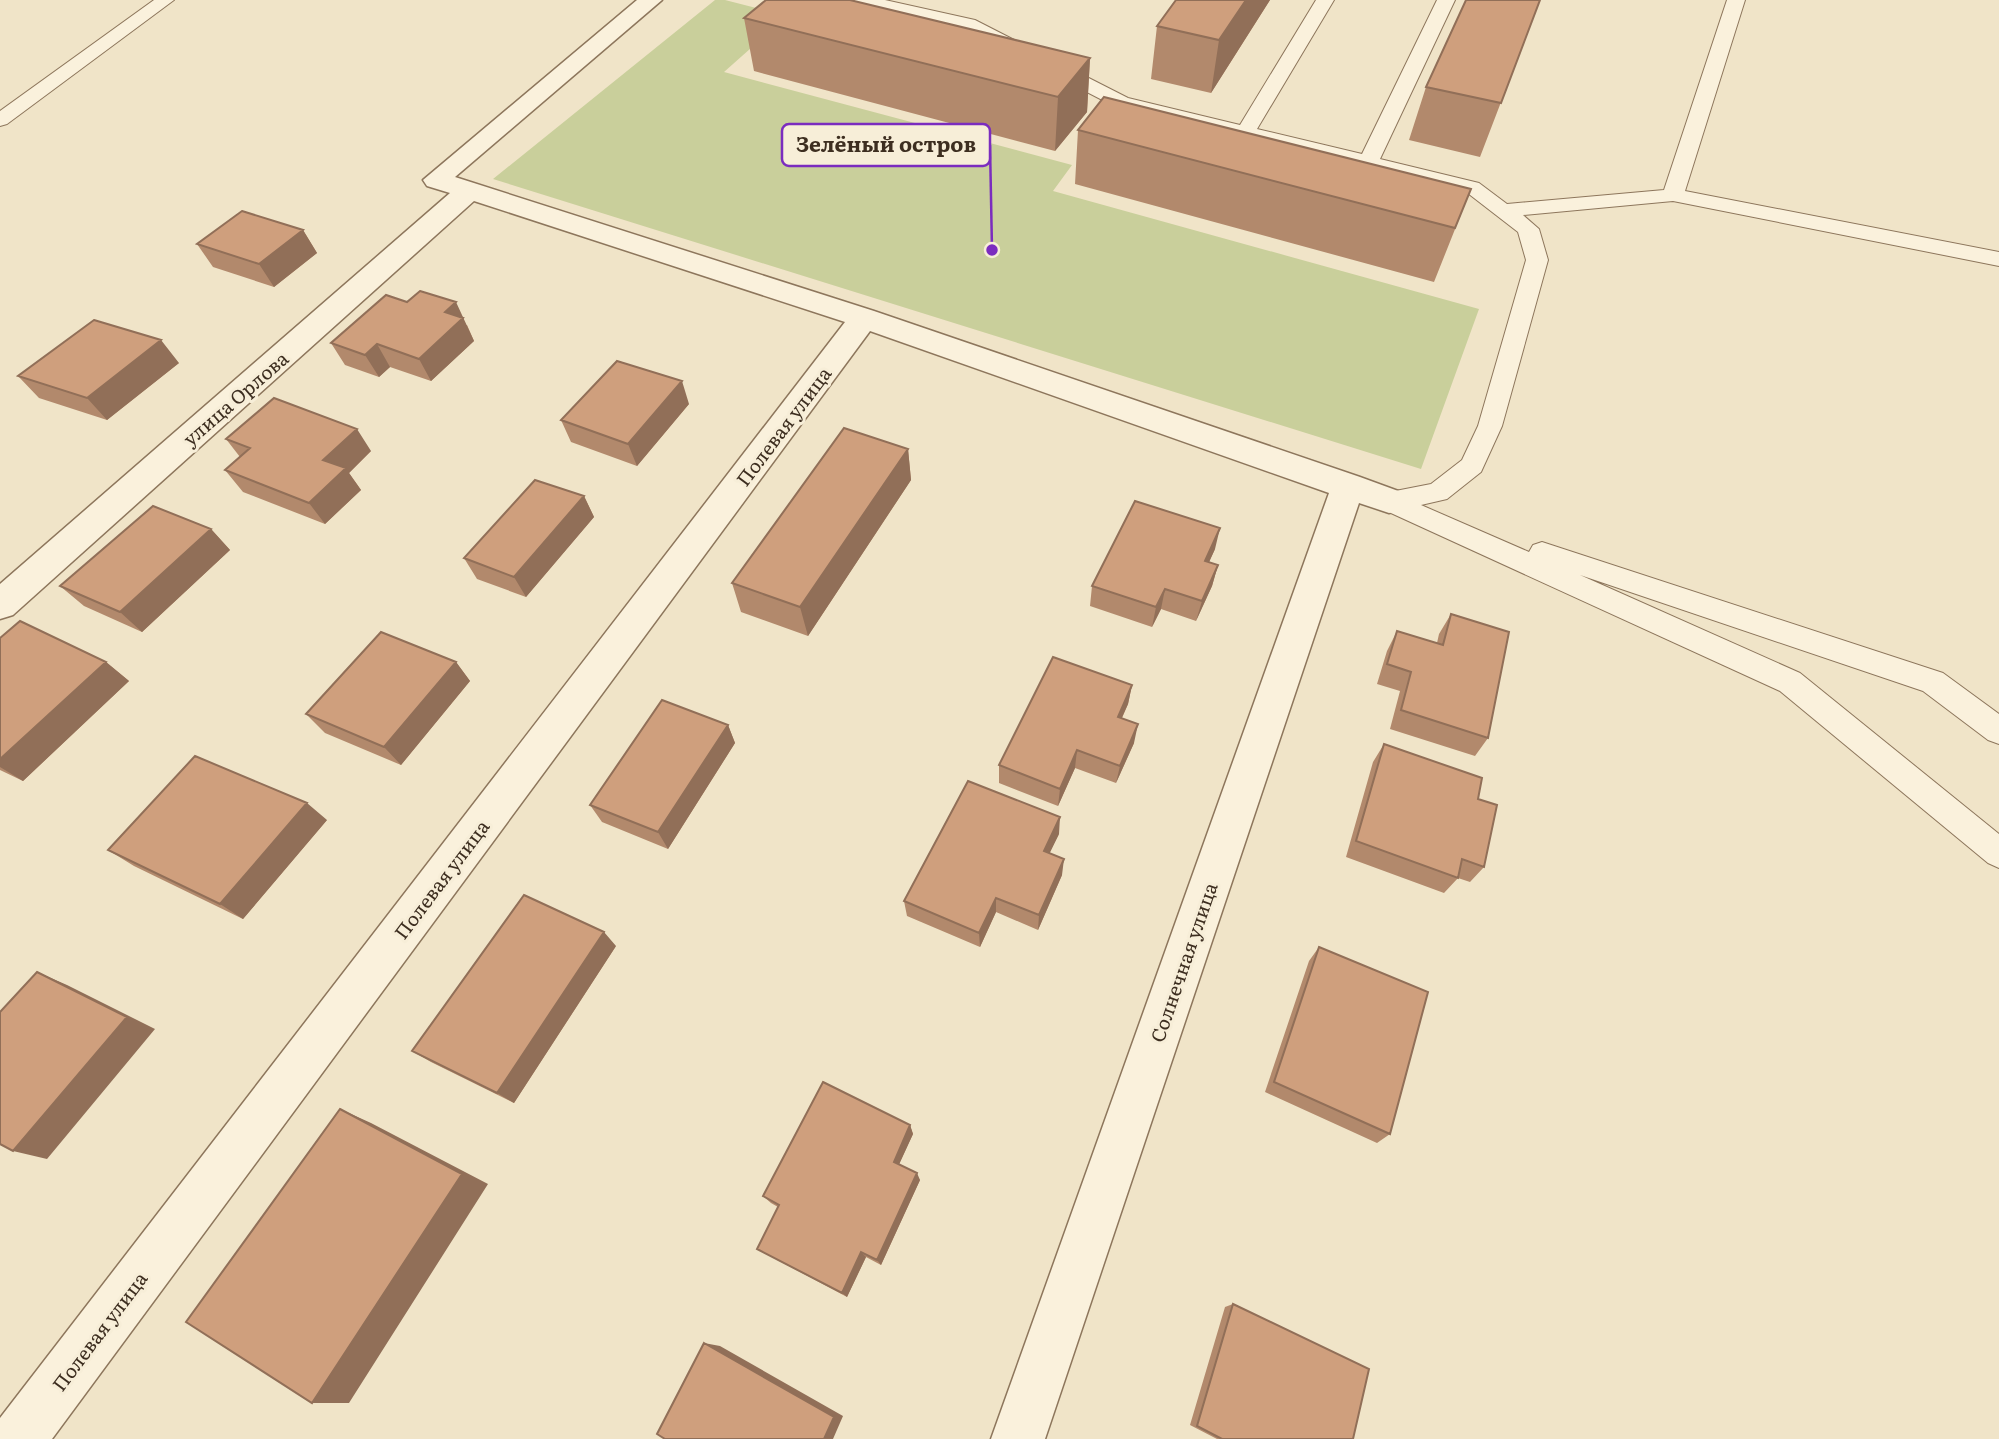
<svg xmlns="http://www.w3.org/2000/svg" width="1999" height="1439" font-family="Literata,serif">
	<rect width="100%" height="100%" fill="#f0e4c8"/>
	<!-- green -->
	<path fill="#c9cf9b" d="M715 0H725L787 16 724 72 1072 165 1053 191 1479 309 1421 469 493 179Z"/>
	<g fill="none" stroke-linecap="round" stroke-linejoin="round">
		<!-- service casing -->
		<g stroke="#8d765c" stroke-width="2">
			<path id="service" d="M154 0H174L7 124 0 126V111Z
				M852 0H885L975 20 1128 98 1240 125 1316 0H1334L1257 129 1362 154 1437 0H1455L1380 159 1479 183 1507 204 1664 190 1727 0H1745L1685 191 1999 252V266L1673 201 1523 215 1539 229 1548 260 1502 426 1481 472 1447 499 1421 505 1529 552 1533 545 1542 542 1943 673 1999 714V744L1988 740 1923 691 1580 575 1800 673 1999 834V868L1988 863 1780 691 1380 508 1376 501 1380 494 1431 484 1462 460 1478 426 1526 260 1518 232 1465 191 1114 106 963 28 855 4Z"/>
		</g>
		<!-- minor casing -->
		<g stroke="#8d765c" stroke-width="3">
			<path id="minor" d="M637 0H662L455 177 874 311 1360 477 1401 492 1406 501 1401 510 1389 513 1359 503 1045 1439H991L1329 493 870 331 52 1439H0V1418L845 322 474 201 13 615 0 619V584L450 193 427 186 423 180Z"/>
		</g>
		<!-- service -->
		<use href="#service" fill="#faf1dc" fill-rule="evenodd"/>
		<!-- minor -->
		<use href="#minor" fill="#faf1dc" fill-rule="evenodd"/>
	</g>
	<!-- wall -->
	<path fill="#b2896c" d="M1176 0H1270L1211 93 1151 79 1157 26Z
		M1540 0 1480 157 1409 140 1426 87Z
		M744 18 1090 58 1087 112 1055 151 754 71Z
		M1078 130 1471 189 1434 282 1075 184Z
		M303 230 317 253 274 287 213 267 197 244Z
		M467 325 474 341 431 381 390 367 379 377 345 365 331 343Z
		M179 363 107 420 39 398 18 376Z
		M689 404 637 466 571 442 561 420Z
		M226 439 371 451 349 473 361 490 325 524 243 492 225 470 240 457Z
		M908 449 911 480 808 636 741 612 732 583Z
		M584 496 594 517 526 597 477 579 464 558Z
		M211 529 230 550 142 632 84 606 60 586Z
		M1215 549 1209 562 1218 565 1212 586 1196 621 1161 609 1152 627 1090 606 1092 586Z
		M1451 614 1488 738 1475 756 1390 729 1400 691 1377 684 1387 651 1397 631 1437 643 1439 634Z
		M0 638 106 662 129 681 23 781 0 770Z
		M456 662 470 681 401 765 325 733 306 714Z
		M1132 685 1128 704 1122 718 1134 743 1116 783 1075 768 1058 806 999 783V765Z
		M728 725 735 743 668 849 602 822 590 805Z
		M1384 744 1478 799 1484 867 1470 882 1458 878 1444 893 1346 857 1373 762Z
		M327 820 243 919 134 866 108 850Z
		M1059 834 1049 853 1062 875 1038 930 996 912 980 947 907 916 904 901Z
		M616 946 514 1103 431 1062 412 1051Z
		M1319 947 1390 1134 1377 1143 1265 1092 1309 961Z
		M910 1125 913 1134 899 1164 920 1180 881 1265 866 1257 847 1297 757 1249 778 1207 771 1203 763 1196Z
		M1233 1304 1353 1439H1217L1190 1425 1225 1307Z"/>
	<!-- shaded-wall -->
	<path fill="#916f58" d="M1246 0H1270L1211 93 1219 40Z
		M1090 58 1087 112 1055 151 1058 97Z
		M303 230 317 253 274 287 259 264Z
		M456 302 474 341 431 381 419 359 445 312Z
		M161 340 179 363 107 420 87 398Z
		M377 344 390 367 379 377 365 355Z
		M682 381 689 404 637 466 628 444Z
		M357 429 371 451 349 473 361 490 325 524 309 503 323 460Z
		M908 449 911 480 808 636 800 607Z
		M584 496 594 517 526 597 514 577Z
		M1220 528 1215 549 1200 582 1205 561Z
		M211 529 230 550 142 632 120 612Z
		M1218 565 1212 586 1196 621 1202 601Z
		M1165 589 1161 609 1152 627 1156 607Z
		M106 662 129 681 23 781 0 767V759Z
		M456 662 470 681 401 765 384 747Z
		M1132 685 1128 704 1114 735 1118 717Z
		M1138 724 1134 743 1116 783 1120 766Z
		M728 725 735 743 668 849 658 832Z
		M1077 750 1075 768 1058 806 1060 789Z
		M307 803 327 820 243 919 220 904Z
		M1060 817 1059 834 1043 867 1044 851Z
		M1064 859 1062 875 1038 930 1039 915Z
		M996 898V912L980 947 979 933Z
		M604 932 616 946 514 1103 497 1093Z
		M37 972 67 985 155 1029 47 1159 13 1151Z
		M340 1109 371 1123 488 1184 349 1403H312Z
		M910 1125 913 1134 897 1169 894 1162Z
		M917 1173 920 1180 881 1265 877 1260Z
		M861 1252 866 1257 847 1297 842 1293Z
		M704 1343 720 1346 843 1416 833 1439H824Z"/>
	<!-- building -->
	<path fill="#cf9f7d" stroke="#916f58" stroke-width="2" d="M766 0H850L1090 58 1058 97 744 18Z
		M1176 0H1246L1219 40 1157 26Z
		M1466 0H1540L1501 103 1426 87Z
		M1104 97 1471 189 1455 228 1078 130Z
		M242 211 303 230 259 264 197 244Z
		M420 291 456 302 445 312 463 318 419 359 377 344 365 355 331 343 386 295 407 302Z
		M94 320 161 340 87 398 18 376Z
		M617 361 682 381 628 444 561 420Z
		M274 398 357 429 323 460 346 468 309 503 225 470 250 448 226 439Z
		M844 428 908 449 800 607 732 583Z
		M535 480 584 496 514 577 464 558Z
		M1135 501 1220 528 1205 561 1218 565 1202 601 1165 589 1156 607 1092 586Z
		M153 506 211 529 120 612 60 586Z
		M1451 614 1509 632 1488 738 1401 710 1411 672 1387 664 1397 631 1443 645Z
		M20 621 106 662 0 759V638Z
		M381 632 456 662 384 747 306 714Z
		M1053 657 1132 685 1118 717 1138 724 1120 766 1077 750 1060 789 999 765Z
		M662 700 728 725 658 832 590 805Z
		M1384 744 1482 778 1478 799 1497 805 1484 867 1462 859 1458 878 1356 841Z
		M195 756 307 803 220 904 108 850Z
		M968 781 1060 817 1044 851 1064 859 1039 915 996 898 979 933 904 901Z
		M524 895 604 932 497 1093 412 1051Z
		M1319 947 1428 992 1390 1134 1274 1082Z
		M37 972 127 1017 13 1151 0 1144V1012Z
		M823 1082 910 1125 894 1162 917 1173 877 1260 861 1252 842 1293 757 1249 779 1205 763 1196Z
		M340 1109 462 1174 312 1403 186 1322Z
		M1233 1304 1369 1369 1353 1439H1222L1197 1426Z
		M704 1343 834 1417 824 1439H665L657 1434Z"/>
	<g text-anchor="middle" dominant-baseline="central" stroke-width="6" stroke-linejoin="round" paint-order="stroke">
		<!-- street labels -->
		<g font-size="19" fill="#3d2e20" stroke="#f7eed8">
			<text transform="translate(235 398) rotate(-41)">улица Орлова</text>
			<text transform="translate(783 426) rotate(-53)">Полевая улица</text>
			<text transform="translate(441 879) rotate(-53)">Полевая улица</text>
			<text transform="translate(1183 962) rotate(-71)">Солнечная улица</text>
			<text transform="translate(99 1331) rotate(-53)">Полевая улица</text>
		</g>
	</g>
	<!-- callouts -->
	<path fill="none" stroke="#7b2cbf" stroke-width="2.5" d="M992 250L990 145"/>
	<circle fill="#7b2cbf" stroke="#f7eed8" stroke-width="2.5" cx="992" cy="250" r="7"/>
	<rect fill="#f7eed8" stroke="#7b2cbf" stroke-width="2.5" x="782" y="124" width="208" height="42" rx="7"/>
	<g font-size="21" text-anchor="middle" font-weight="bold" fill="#3d2e20">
		<text x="886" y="152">Зелёный остров</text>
	</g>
</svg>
